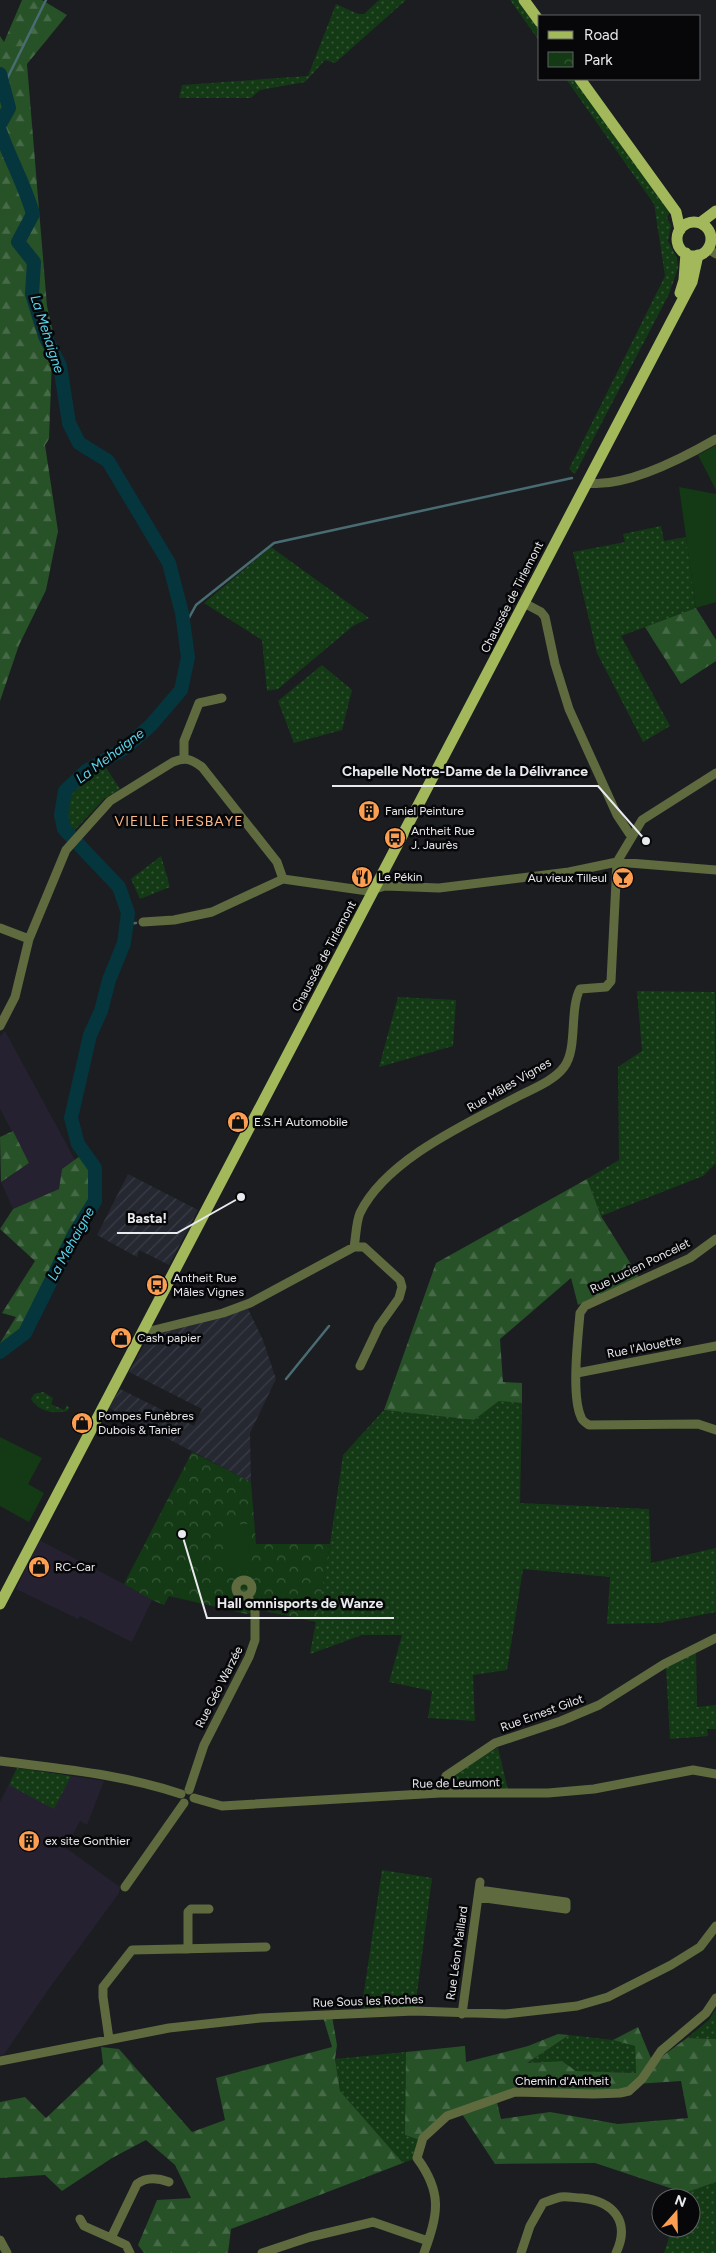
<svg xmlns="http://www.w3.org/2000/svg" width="716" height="2253" font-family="Figtree,sans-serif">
	<defs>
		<pattern id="industrial-furrows" width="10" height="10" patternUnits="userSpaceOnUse" patternTransform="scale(1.25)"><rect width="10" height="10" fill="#252831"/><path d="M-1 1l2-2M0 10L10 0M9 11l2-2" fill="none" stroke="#3a3d45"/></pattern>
		<pattern id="grass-dots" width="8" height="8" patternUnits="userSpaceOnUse" patternTransform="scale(1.25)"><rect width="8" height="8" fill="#143a15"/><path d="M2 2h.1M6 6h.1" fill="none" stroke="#365737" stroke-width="1.8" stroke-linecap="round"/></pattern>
		<pattern id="forest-firs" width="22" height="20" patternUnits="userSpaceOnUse" patternTransform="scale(1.25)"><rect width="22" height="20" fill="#275127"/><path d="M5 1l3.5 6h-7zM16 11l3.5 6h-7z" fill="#466a47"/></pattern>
		<pattern id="park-crowns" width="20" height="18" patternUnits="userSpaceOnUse" patternTransform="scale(1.25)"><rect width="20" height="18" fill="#143a15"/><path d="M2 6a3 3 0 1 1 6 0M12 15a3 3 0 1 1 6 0" fill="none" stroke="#365737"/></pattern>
	</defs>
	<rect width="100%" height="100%" fill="#1b1d21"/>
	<!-- commercial -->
	<path fill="#262130" d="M5 1031 75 1160 62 1169 59 1189 13 1209 1 1182 29 1163 0 1109V1036Z
		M39 1540 124 1584 152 1600 132 1642 80 1616 78 1619 16 1589Z
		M17 1768 104 1781 87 1825 80 1821 66 1848 120 1887 119 1893 48 1990 3 2056 0 2055V1802Z"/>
	<!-- industrial -->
	<path fill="url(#industrial-furrows)" d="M128 1174 198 1210 169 1265 139 1250 137 1257 97 1235Z
		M248 1309 263 1340 276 1379 250 1433 251 1482 109 1408 120 1389 194 1426 202 1409 129 1372 151 1333Z"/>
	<!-- grass -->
	<path fill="url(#grass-dots)" d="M379 0H406L335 63 325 60 305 82 260 90 251 98H179L182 85 308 76 336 4 358 14H364Z
		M510 0H519L540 29V42Z
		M566 79H575L670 212 667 217 671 226 668 241 677 258 678 268 669 294 575 474 569 469 665 276 654 204Z
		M661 526 664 541 686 537 696 608 621 636 670 726 643 742 597 653 573 552 625 542 623 534Z
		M271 547 369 618 353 626 278 689 267 691 262 640 204 603Z
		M322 665 352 690 342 730 294 743 278 701Z
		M105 766 120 789 104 799 73 832C54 801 79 780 105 766Z
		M161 856 170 887 140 899 131 879Z
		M637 991 715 992 716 1163 703 1176 601 1216 587 1179 619 1160 618 1067 642 1051Z
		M398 997 456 1000 453 1046 379 1067Z
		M43 1392 53 1398 51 1404 64 1410 67 1405 69 1408 67 1411C52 1414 40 1412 31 1399L34 1394Z
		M499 1401 522 1403 520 1503 649 1509 651 1563 716 1548V1612L659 1623 607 1624 610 1577 523 1569 507 1670 473 1675 475 1721 428 1718 432 1691 389 1682 402 1635H362L310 1654 330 1544 343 1455 384 1410 474 1420Z
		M696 1652 697 1707 716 1705V1729H707L708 1736 670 1739 666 1667Z
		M498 1748 508 1790 453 1788V1777L482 1755Z
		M17 1768 71 1776 54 1809 9 1785Z
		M382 1870 432 1878 415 2008 361 2012Z
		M716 2009V2039L687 2038 709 2020Z
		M569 2035 613 2040 635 2046 636 2073 576 2071 562 2061 526 2063Z
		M406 2052 405 2135 422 2141 417 2158 403 2163 340 2091 335 2059Z
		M716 2182V2253H664L672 2228H691V2198H683L685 2193Z"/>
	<!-- forest -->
	<path fill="url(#forest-firs)" fill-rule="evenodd" d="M22 0H42L67 15 27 64 47 306 53 332 49 439 45 445 58 531 46 590 19 645 0 701V36L4 42Z
		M696 608 716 640V661L681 684 645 627Z
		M13 1131 29 1163 1 1182 0 1137Z
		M80 1156 90 1169 88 1202 22 1331 0 1346V1343L16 1317 2 1313 35 1261 0 1229 13 1209 59 1189 62 1169Z
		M587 1179 601 1216 639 1277 578 1305 571 1278 500 1339 503 1382 522 1383V1403L499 1401 474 1420 384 1410 436 1263Z
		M332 2016 337 2045 335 2059 340 2091 403 2163 231 2229 228 2253H144L138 2245 157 2200 191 2198 175 2165 146 2140 112 2158 62 2191 45 2175 0 2178V2102L25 2097 46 2118 103 2064 101 2047 119 2049 192 2132 225 2120 216 2078 332 2047 323 2017Z
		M638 2027 653 2063 687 2038 716 2039V2182L685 2193 595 2163 495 2164 460 2111 422 2141 405 2135 406 2052 465 2046 466 2062 528 2046 558 2034 569 2035 527 2063 562 2061 576 2071 636 2073 635 2046 613 2040ZM681 2081 688 2118 618 2124 550 2112 501 2119 496 2098 515 2092 629 2091 636 2084Z"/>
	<!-- park -->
	<path fill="url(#park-crowns)" d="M192 1452 251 1482 256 1544H330L316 1622 260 1610 246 1614 169 1596 164 1605 152 1600 124 1584Z"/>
	<!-- garden -->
	<path fill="#143a15" d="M716 445V490L698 455Z
		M679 487 716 494V602L696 608Z
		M0 1437 42 1458 28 1484 44 1493 29 1522 0 1506Z
		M249 1524 250 1571H226L225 1525Z"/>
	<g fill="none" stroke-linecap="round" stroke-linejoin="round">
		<!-- stream -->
		<path stroke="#496c72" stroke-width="2.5" d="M3 87 46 0
			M184 627 196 605 274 543 572 478
			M126 924 136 923
			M286 1379 329 1326"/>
		<!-- river -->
		<path stroke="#05363e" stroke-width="14" d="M0 74 9 108 0 124
			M0 131C10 159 25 185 33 214L18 242 34 262 32 294 45 336 60 366 69 423 79 443 108 461 169 563 182 613 188 657 181 690 151 725 125 748 86 771 65 791 61 815 64 829 119 887 128 913 124 943 109 980 101 1011 90 1035 71 1118 78 1144 95 1168V1201L75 1233 25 1333 0 1352"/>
		<!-- minor -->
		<path stroke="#5f6a3f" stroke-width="9" d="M708 249 716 254
			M587 483C625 488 683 458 716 439
			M524 603 541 612 545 617 555 664 569 709 617 815 631 836
			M184 758V741L199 703 222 698
			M143 922 174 920 212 912 283 879 368 891 385 886 439 888 569 872 617 862 716 870
			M0 928 29 939
			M0 1026 15 997 29 939 66 850 110 801 173 762C186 757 191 759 202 767L277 862 283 879
			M716 1239 690 1258 585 1306 580 1313C578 1338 571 1395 581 1417 582 1421 586 1423 589 1425L698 1424 716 1430
			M354 1247C356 1237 356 1222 360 1213 385 1161 463 1125 513 1099 529 1090 553 1082 564 1067 578 1049 569 1010 580 989L606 987 611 981 617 862 642 820 716 773
			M145 1328 150 1331 223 1313 250 1303 354 1247H364L400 1280 402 1287 399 1298 379 1326 360 1366
			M577 1373 716 1346
			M236 1588a8 8 0 1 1 16 0a8 8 0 1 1-16 0Z
			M0 1761C61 1769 122 1774 181 1794
			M189 1790 204 1745 249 1657 255 1640V1606L246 1596
			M440 1793 446 1776 495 1743 561 1721 599 1705 664 1664 716 1638
			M194 1798 222 1806 440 1793H548L594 1789 693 1770 716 1774
			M125 1887 184 1803
			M478 1897 566 1909V1902L479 1890
			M188 1949V1912L191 1909H209
			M462 2014 480 1882
			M109 2039 103 1997V1987L132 1950 266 1947
			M0 2061 169 2028 260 2018 414 2011 505 2014 577 2006 608 1997 671 1965 700 1947 716 1926
			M80 2219 84 2226 111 2238 137 2184C146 2177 158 2178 169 2182
			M111 2238 126 2245 130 2253
			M0 2240 7 2253
			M262 2253 310 2237 373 2222 428 2241
			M424 2253C438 2214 443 2193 417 2158L423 2138 447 2116 515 2092 594 2094 620 2093 629 2091 642 2079 661 2051 706 2013 716 1998
			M521 2253 530 2226 543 2203C549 2201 555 2198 561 2197 567 2196 575 2198 581 2198 613 2201 631 2221 616 2253"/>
		<!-- major -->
		<path stroke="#a2b85b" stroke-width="11" d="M524 0 540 22
			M580 79 676 212 680 230
			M677 239a17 17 0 1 1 34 0a17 17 0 1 1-34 0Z
			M700 223 716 211
			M680 293 684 280 686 253
			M0 1604 692 282 698 255"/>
	</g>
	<!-- icons -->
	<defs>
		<g id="building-disc" transform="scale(1.125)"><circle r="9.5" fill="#fb9e51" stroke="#070709"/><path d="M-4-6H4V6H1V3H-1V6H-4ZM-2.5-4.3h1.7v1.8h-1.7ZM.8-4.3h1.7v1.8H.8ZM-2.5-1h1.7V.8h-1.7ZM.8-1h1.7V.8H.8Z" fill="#111"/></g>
		<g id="bus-disc" transform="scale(1.125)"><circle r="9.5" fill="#fb9e51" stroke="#070709"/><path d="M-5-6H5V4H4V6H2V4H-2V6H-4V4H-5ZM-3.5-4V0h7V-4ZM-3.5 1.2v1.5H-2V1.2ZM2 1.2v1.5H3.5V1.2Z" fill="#111"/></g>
		<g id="restaurant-disc" transform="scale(1.125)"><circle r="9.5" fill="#fb9e51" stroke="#070709"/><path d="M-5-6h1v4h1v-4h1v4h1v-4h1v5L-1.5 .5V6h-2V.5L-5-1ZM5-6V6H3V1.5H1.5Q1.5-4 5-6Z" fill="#111"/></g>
		<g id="bar-disc" transform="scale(1.125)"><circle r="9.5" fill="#fb9e51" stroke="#070709"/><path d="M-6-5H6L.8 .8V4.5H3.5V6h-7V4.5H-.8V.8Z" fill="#111"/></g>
		<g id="shop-disc" transform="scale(1.125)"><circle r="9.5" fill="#fb9e51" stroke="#070709"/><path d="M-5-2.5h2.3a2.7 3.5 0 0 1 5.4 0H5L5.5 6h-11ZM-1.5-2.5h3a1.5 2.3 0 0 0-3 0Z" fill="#111"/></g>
	</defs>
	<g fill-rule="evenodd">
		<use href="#building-disc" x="369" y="811"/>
		<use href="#bus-disc" x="395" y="838"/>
		<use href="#restaurant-disc" x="362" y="877"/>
		<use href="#bar-disc" x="623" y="878"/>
		<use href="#shop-disc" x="238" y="1122"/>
		<use href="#bus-disc" x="157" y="1285"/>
		<use href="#shop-disc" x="121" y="1338"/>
		<use href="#shop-disc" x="82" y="1423"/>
		<use href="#shop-disc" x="39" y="1567"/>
		<use href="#building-disc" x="29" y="1841"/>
	</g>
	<g text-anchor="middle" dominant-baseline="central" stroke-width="5" stroke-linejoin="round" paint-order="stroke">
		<!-- street labels -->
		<g font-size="12" fill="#e9eaed" stroke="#070709">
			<text transform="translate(512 597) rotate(-63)">Chaussée de Tirlemont</text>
			<text transform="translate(324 956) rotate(-62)">Chaussée de Tirlemont</text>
			<text transform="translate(509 1085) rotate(-30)">Rue Mâles Vignes</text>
			<text transform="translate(640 1266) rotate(-26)">Rue Lucien Poncelet</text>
			<text transform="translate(644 1347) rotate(-11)">Rue l'Alouette</text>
			<text transform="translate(219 1687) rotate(-63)">Rue Géo Warzée</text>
			<text transform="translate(542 1713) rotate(-20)">Rue Ernest Gilot</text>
			<text transform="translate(456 1783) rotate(-1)">Rue de Leumont</text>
			<text transform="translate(457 1953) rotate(-82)">Rue Léon Maillard</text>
			<text transform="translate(368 2001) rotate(-2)">Rue Sous les Roches</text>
			<text x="562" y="2081">Chemin d'Antheit</text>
		</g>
		<!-- poi labels -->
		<g font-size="12" fill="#e9eaed" stroke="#070709" text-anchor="start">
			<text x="385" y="811">Faniel Peinture</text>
			<text x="411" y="831">Antheit Rue<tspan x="411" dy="14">J. Jaurès</tspan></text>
			<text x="378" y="877">Le Pékin</text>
			<text x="607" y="878" text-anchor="end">Au vieux Tilleul</text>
			<text x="254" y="1122">E.S.H Automobile</text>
			<text x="173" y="1278">Antheit Rue<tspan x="173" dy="14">Mâles Vignes</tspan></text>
			<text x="137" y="1338">Cash papier</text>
			<text x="98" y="1416">Pompes Funèbres<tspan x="98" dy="14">Dubois &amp; Tanier</tspan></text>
			<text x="55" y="1567">RC-Car</text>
			<text x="45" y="1841">ex site Gonthier</text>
		</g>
		<!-- water labels -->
		<g font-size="14" font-style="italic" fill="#57d5eb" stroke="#070709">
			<text transform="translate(47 334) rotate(72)">La Mehaigne</text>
			<text transform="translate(110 756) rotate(-37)">La Mehaigne</text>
			<text transform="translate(71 1244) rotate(-61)">La Mehaigne</text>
		</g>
		<!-- neighbourhood labels -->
		<g font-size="14" letter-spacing="1" fill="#fbb988" stroke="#070709">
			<text x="179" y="821">VIEILLE HESBAYE</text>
		</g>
	</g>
	<!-- callouts -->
	<path fill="none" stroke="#e9eaed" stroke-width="2" d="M646 841L598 786H332M241 1197L177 1233H117M182 1534L207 1618H394"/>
	<g fill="#e9eaed" stroke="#070709" stroke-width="2">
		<circle cx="646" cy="841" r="5"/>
		<circle cx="241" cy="1197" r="5"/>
		<circle cx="182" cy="1534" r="5"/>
	</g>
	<g font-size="14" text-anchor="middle" font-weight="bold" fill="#e9eaed" stroke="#070709" stroke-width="5" stroke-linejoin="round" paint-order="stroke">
		<text x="465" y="776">Chapelle Notre-Dame de la Délivrance</text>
		<text x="147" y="1223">Basta!</text>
		<text x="300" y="1608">Hall omnisports de Wanze</text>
	</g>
	<!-- legend -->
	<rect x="538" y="15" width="162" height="65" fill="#070709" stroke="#616264"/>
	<rect x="548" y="31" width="25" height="8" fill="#a2b85b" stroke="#616264"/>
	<text x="584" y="40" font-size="15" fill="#e9eaed">Road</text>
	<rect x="548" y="52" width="25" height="15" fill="url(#park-crowns)" stroke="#616264"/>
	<text x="584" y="65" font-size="15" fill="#e9eaed">Park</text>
	<!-- north arrow -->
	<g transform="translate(676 2213) rotate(20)"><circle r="24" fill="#070709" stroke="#616264"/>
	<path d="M0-4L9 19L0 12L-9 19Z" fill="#fb9e51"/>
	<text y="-8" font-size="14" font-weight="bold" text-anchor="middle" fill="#e9eaed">N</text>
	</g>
</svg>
